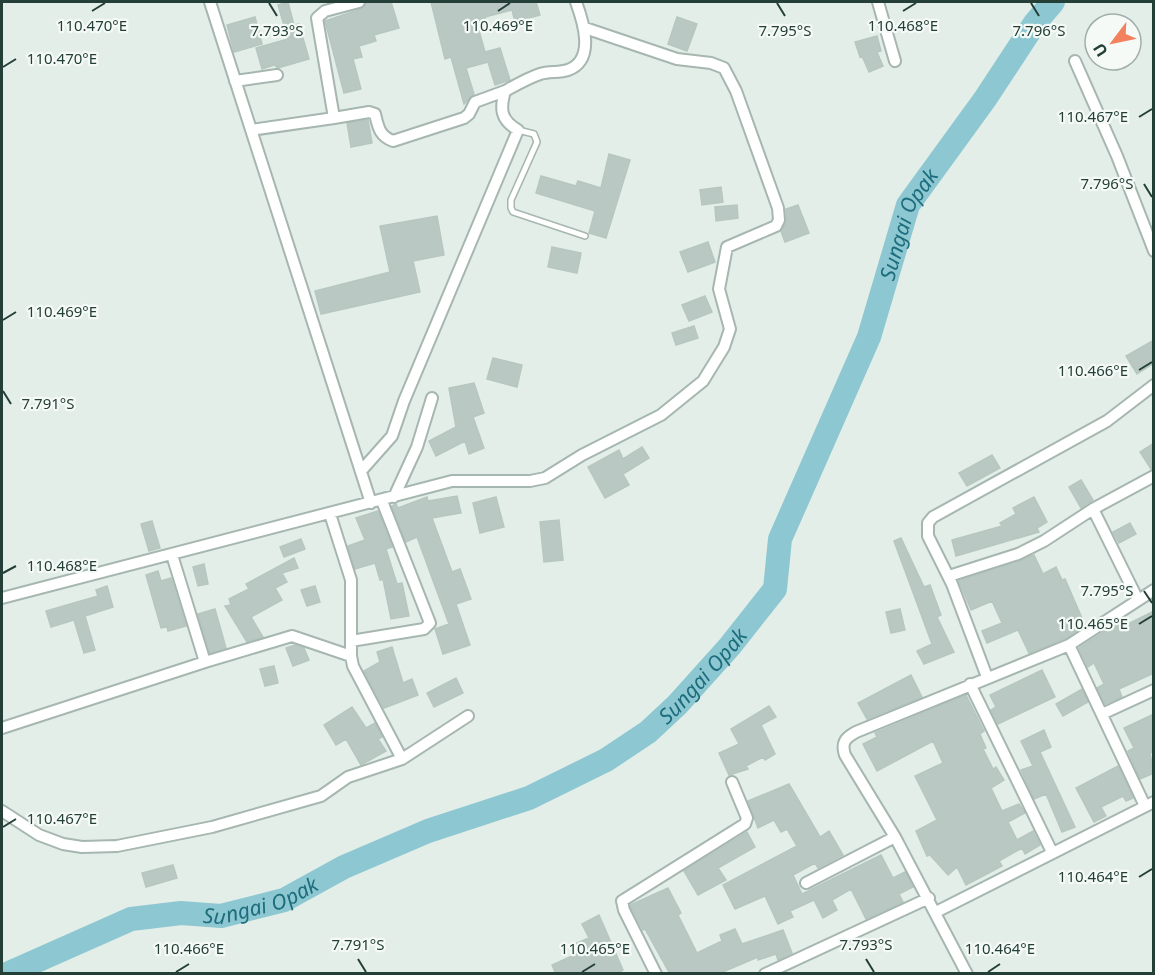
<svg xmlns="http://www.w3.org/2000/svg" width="1155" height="975" font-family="'Noto Sans',sans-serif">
	<rect width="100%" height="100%" fill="#e4eee9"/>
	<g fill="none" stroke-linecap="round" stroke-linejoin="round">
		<!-- river -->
		<path stroke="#8dc8d2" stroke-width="24" id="s1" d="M7 974 131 919 181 913 221 916 284 900 344 867 428 831 529 798 606 760 648 732 677 705 730 646 775 589 780 539 869 337 908 205 985 99 1035 23 1053 2"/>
	</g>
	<!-- building -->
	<path fill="#b9c8c2" stroke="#b6c7c0" stroke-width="1.5" d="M288 2 294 25 299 24 309 59 278 68 274 65 262 69 256 48 288 39 278 5Z
		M366 2H391L399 28 374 35 376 41 359 46 362 57 353 59 361 89 344 93 325 21 361 9Z
		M431 2H536L540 15 515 22 512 10 485 17 487 24 478 27 485 52 500 48 510 80 495 85 488 62 466 68 474 94 464 104 451 57 445 59Z
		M255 17 262 44 234 52 227 25Z
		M677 17 697 24 687 51 668 44Z
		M877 36 881 51 877 52 883 66 869 72 862 56 860 57 855 42Z
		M368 120 372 143 351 147 347 123Z
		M609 154 630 160 606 238 589 233 595 211 536 193 541 176 576 186 578 181 601 188Z
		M721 187 723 202 702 205 700 190Z
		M737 205 738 218 716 221 715 207Z
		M798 205 809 233 785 242 781 231 786 223V209Z
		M437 216 444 255 413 261 420 292 321 314 315 291 390 272 380 226Z
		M708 242 715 262 688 272 680 252Z
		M552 247 581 253 577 273 548 267Z
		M705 296 712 312 689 321 682 305Z
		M694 326 698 338 676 345 672 333Z
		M1154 340V363L1137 374 1126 356Z
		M493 358 522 365 517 387 487 379Z
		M474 383 484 413 473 417 484 448 469 454 465 441 436 456 429 441 456 427 449 388Z
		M1154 443V469H1151L1140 452Z
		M642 447 649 458 623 474 629 485 605 498 588 467 619 450 623 459Z
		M992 455 1000 468 967 486 959 473Z
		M1081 480 1093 500 1081 508 1069 487Z
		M457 496 461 513 432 518 452 572 460 569 471 599 456 604 470 645 443 654 435 629 449 624 417 537 406 542 392 506 396 504 398 508 427 497 428 501Z
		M496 497 504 527 480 533 473 503Z
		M1034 497 1047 522 1037 528 1039 532 956 556 952 540 1002 526 1000 523 1016 514 1013 508Z
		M378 511 392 547 386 549 397 584 402 583 409 616 391 619 383 579 380 580 375 563 355 569 348 546 365 540 356 518Z
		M559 520 563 560 544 562 540 522Z
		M152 521 160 548 149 551 141 524Z
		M1130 523 1136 534 1119 543 1113 532Z
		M901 538 924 587 930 585 941 615 937 617 954 652 924 664 917 651 932 644 894 541Z
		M301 539 305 549 284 557 280 547Z
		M1034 555 1043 574 1056 567 1062 580 1065 579 1085 625 1066 638 1029 653 1018 630 987 643 982 631 1002 623 992 601 971 610 959 581Z
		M294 558 298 568 282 573 287 582 275 588 282 600 251 617 263 637 247 642 225 606 231 605 229 599 249 589 246 584Z
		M204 564 208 584 198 586 193 567Z
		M158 571 161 581 171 578 186 626 168 631 167 627 161 628 146 575Z
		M107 586 113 607 85 616 95 650 84 653 74 620 51 627 46 611 98 596 96 590Z
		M315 586 320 602 307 606 301 590Z
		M215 609 226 648 210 653 198 614Z
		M900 609 905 630 891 633 886 612Z
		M1154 611V673L1119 689 1122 697 1105 704 1097 688 1104 684 1094 663 1088 667 1079 648 1119 622 1122 627Z
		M295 645 304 648 309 660 293 666 286 648Z
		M392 647 403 683 412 679 418 695 384 708 364 671 380 662 377 652Z
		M274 666 278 683 265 686 260 669Z
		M1042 670 1055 697 998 724 991 710 996 707 990 695Z
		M911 675 922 697 867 719 858 703Z
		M456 678 463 693 434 707 427 693Z
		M1082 689 1088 702 1063 716 1056 704Z
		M966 695 984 731 980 734 986 748 983 749 993 769 996 767 1004 780 991 788 1002 811 1019 804 1025 813 1008 822 1017 840 1033 831 1040 845 1025 854 1022 848 999 861 1002 866 966 885 957 867 948 875 930 855 927 856 916 831 937 820 915 776 943 763 933 741 877 771 863 744 877 737 875 733Z
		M769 706 776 717 761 725 775 754 765 760 763 757 746 766 748 769 729 775 719 753 739 744 731 729Z
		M352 707 366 728 375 723 382 737 378 739 386 751 361 765 346 739 336 745 324 725Z
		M1154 714V752L1150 753 1154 773 1140 779 1128 751 1134 748 1124 728Z
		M1044 730 1051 747 1040 752 1075 827 1062 832 1046 794 1034 799 1021 770 1033 766 1021 741Z
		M1118 766 1133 798 1126 801 1123 796 1101 807 1106 816 1094 822 1076 788Z
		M789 784 820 837 829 831 843 855 818 868 815 863 793 875 802 894 881 855 893 878 905 872 913 887 899 894 903 902 866 919 851 889 832 900 837 910 823 918 814 900 790 911 793 917 778 924 765 896 735 909 723 885 797 846 787 829 781 832 774 820 758 828 748 801Z
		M747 832 755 847 718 868 726 880 698 895 684 871Z
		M173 865 177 878 146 887 142 873Z
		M668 888 681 913 678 915 697 953 722 941 720 935 735 929 742 944 783 930 792 953 778 960 776 954 758 960V957L718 974H670L645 929 643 930 630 905Z
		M599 915 623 970 616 974H556L552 965 574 955 570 946 589 938 582 924Z"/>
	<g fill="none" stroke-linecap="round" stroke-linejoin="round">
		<!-- service casing -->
		<g stroke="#a6b6b0" stroke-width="8">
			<path id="service" d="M518 130 534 134 537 142 511 200V208L513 212 585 236"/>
		</g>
		<!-- minor casing -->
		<g stroke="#a6b6b0" stroke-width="14">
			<path id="minor" d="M210 2 371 503
				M878 2 895 61
				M1075 61 1117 156 1154 251
				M235 81 277 75
				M334 118 369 112 375 114C378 126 379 136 393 141L464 118 469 114 475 102 505 91
				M251 130 334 118 317 18 325 11 359 2
				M361 471 392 436 404 401 518 130C500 120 500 108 505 91 516 85 528 78 540 74 549 71 559 73 568 70 596 60 583 21 576 2
				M394 497 417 447 432 398
				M1093 509 1138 600
				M330 514 351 580V656L353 666 402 759
				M949 576 1018 554 1044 541 1093 509 1154 476
				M2 598 452 481H530L545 478 582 455 661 415 703 381 724 347 730 329 719 289 727 247 776 226 779 220 778 208 736 91 724 68 711 63 677 59 585 28
				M351 641 424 629 430 623 382 501
				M1069 645 1145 806
				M205 662 292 636 351 656
				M987 677 952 584 928 536V523L933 517 1107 421 1154 385
				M970 684 1052 852
				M1102 714 1154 690
				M2 728 205 662 172 555
				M2 811 39 835 63 844 82 847 117 846 212 827 321 796 348 777 402 759 468 716
				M806 883 895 837
				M936 912 1154 802
				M656 974 624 910 622 901 745 824 747 818 732 782
				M765 974 929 898
				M967 974 895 837 845 755C841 743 845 738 856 732L1069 645 1154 590"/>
		</g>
		<!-- service -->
		<use href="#service" stroke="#fff" stroke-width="5"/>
		<!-- minor -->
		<use href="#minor" stroke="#fff" stroke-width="10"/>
	</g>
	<!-- ticks -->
	<path fill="none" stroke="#233f38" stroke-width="2" d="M269 3 277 16M777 3 785 16M1031 3 1039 16M92 11 105 3M498 11 510 3M903 11 916 3M3 67 16 59M1139 117 1152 109M1144 184 1152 197M3 320 16 312M1139 370 1152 362M3 391 11 404M3 573 16 566M1144 591 1152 603M1139 624 1152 616M3 827 16 819M1139 877 1152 869M358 959 366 972M866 959 874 972M176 972 189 964M582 972 595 964M988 972 1000 964"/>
	<g text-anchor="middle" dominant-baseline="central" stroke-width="4.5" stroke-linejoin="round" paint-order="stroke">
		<!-- water labels -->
		<g font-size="21" font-style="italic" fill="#1d6d7c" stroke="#f5faf7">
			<text stroke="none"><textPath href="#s1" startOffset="1276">Sungai Opak</textPath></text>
			<text stroke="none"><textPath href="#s1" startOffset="772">Sungai Opak</textPath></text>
			<text stroke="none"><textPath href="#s1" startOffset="268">Sungai Opak</textPath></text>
		</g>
	</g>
	<g font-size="15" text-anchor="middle" fill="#233f38" stroke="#f5faf7" stroke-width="4.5" stroke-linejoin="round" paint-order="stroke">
		<text x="498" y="31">110.469°E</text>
		<text x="903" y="31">110.468°E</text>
		<text x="92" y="31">110.470°E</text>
		<text x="1039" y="36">7.796°S</text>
		<text x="277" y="36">7.793°S</text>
		<text x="785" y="36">7.795°S</text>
		<text x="62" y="64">110.470°E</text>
		<text x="1093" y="122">110.467°E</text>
		<text x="1107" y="189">7.796°S</text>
		<text x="62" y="317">110.469°E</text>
		<text x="1093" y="376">110.466°E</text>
		<text x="48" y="409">7.791°S</text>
		<text x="62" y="571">110.468°E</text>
		<text x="1107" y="596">7.795°S</text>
		<text x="1093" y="629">110.465°E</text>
		<text x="62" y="824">110.467°E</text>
		<text x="1093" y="882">110.464°E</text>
		<text x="358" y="950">7.791°S</text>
		<text x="866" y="950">7.793°S</text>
		<text x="189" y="954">110.466°E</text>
		<text x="595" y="954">110.465°E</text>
		<text x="1000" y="954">110.464°E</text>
	</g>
	<!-- border -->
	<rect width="1155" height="975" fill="none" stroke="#233f38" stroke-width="6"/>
	<!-- north arrow -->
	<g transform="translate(1113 42) rotate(238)"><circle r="28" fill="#f5faf7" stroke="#a1afab" stroke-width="1.5"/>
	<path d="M0-4.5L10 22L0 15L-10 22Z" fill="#f2815e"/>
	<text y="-9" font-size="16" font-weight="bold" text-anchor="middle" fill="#233f38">U</text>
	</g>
</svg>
